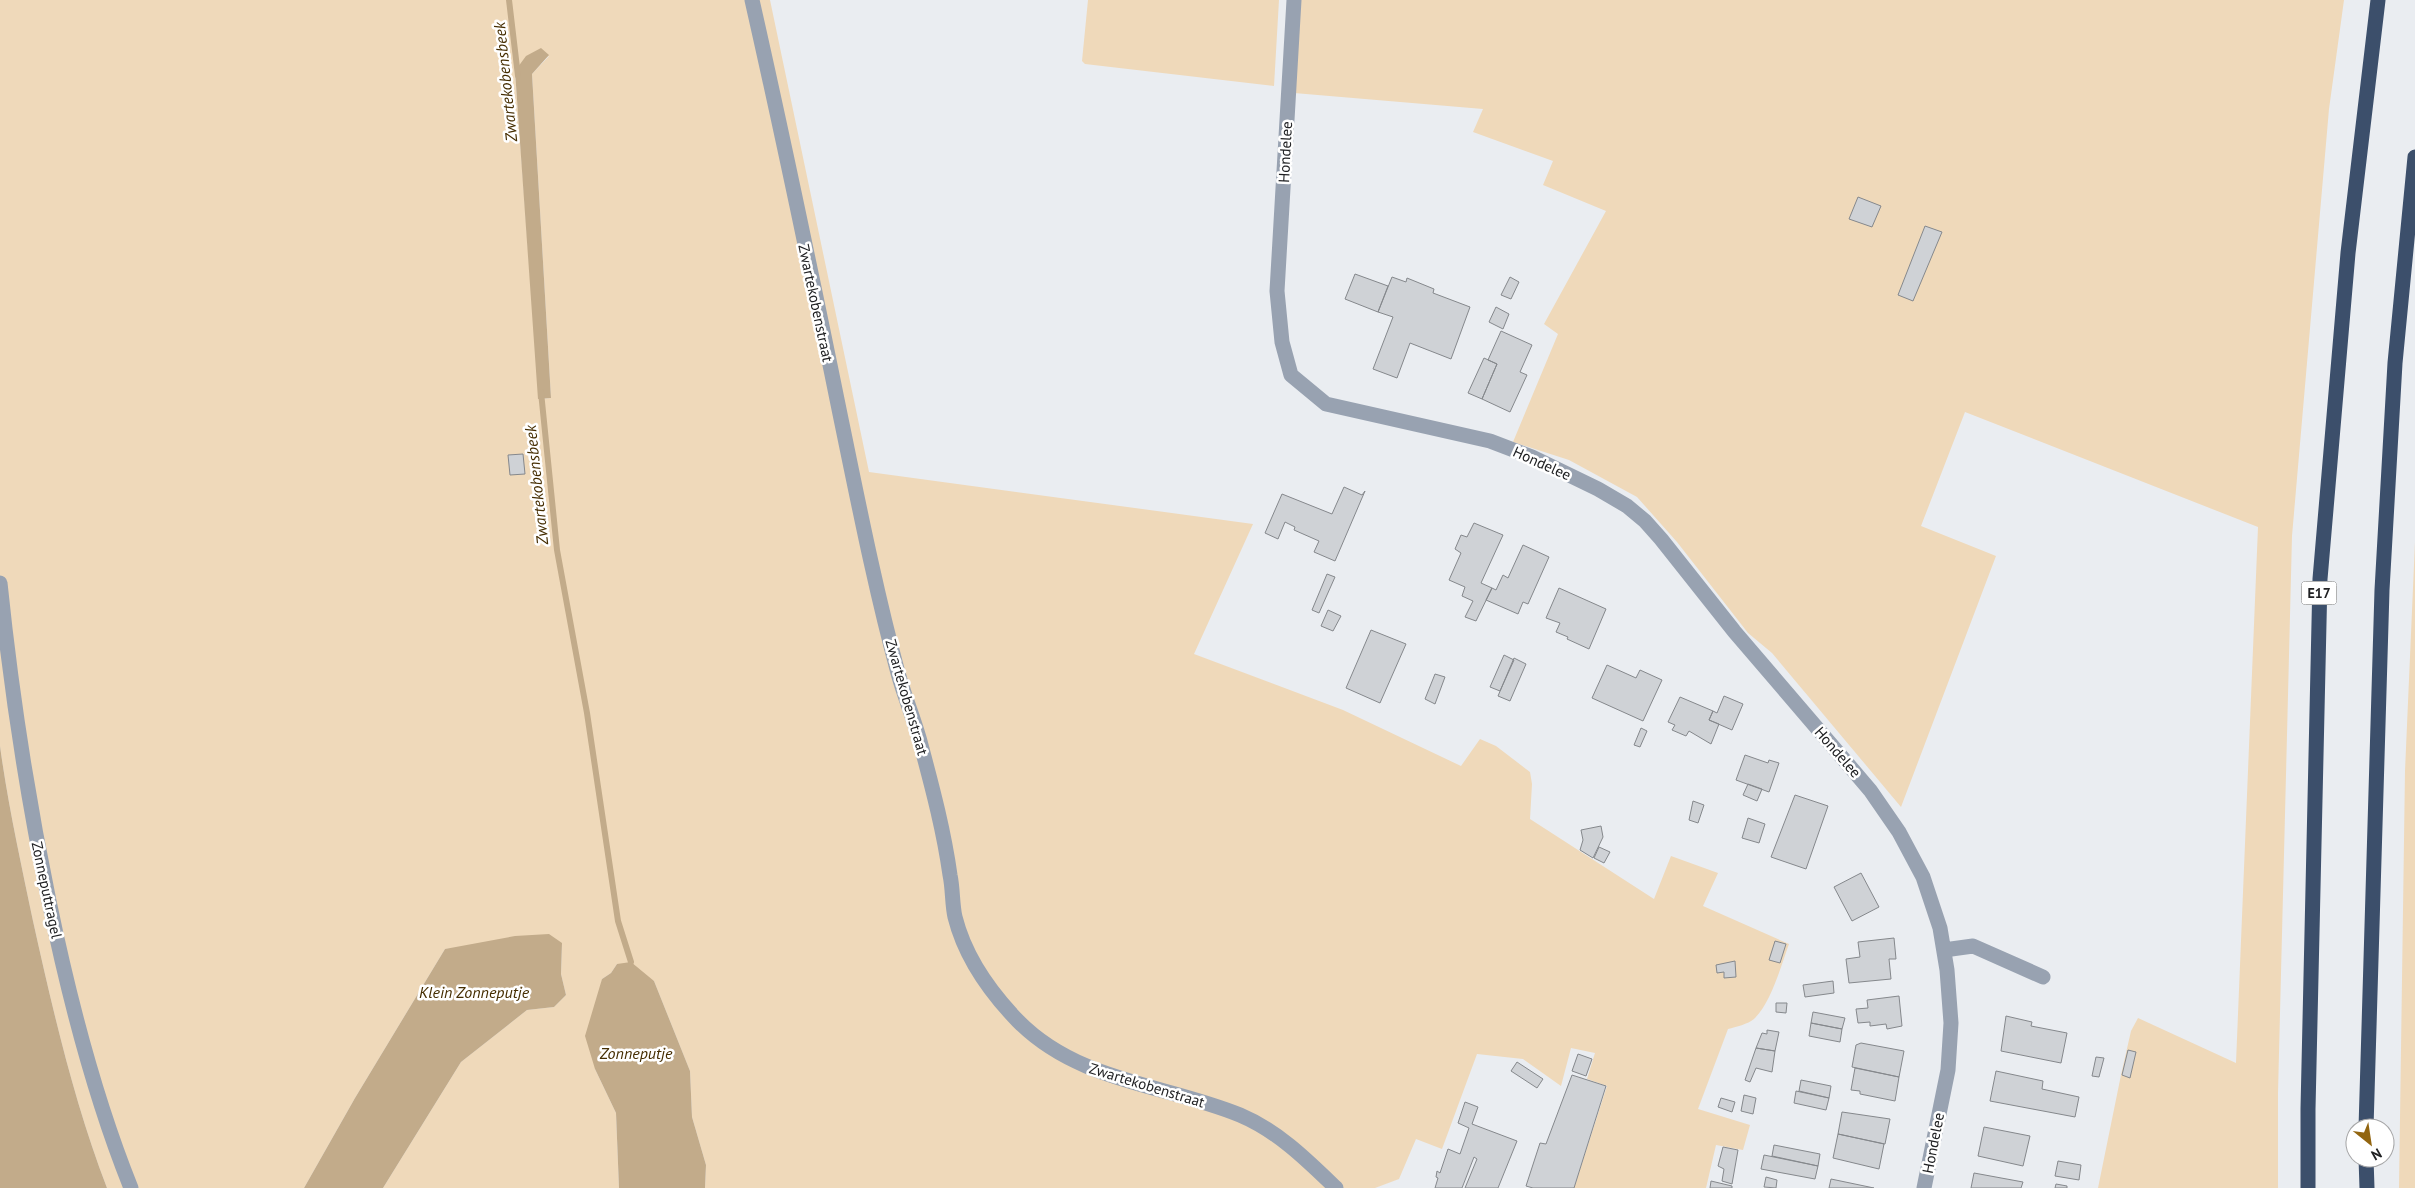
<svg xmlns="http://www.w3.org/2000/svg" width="2415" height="1188" font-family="'PT Sans',sans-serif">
	<rect width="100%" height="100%" fill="#eaedf1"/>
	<!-- green -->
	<path fill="#efd9ba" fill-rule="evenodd" d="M0 0H770L869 472 1253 524 1194 654 1343 710 1461 766 1480 739 1496 746 1530 772 1532 784 1530 819 1654 899 1671 856 1718 873 1703 906 1789 944C1781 966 1771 1003 1754 1019 1748 1024 1736 1027 1728 1029L1698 1109 1750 1125 1743 1150 1716 1145 1706 1188H1574L1607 1086 1587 1079 1595 1053 1571 1048 1561 1086 1523 1059 1477 1054 1442 1149 1416 1139 1399 1179 1375 1188H705L706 1165 692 1117 690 1071 654 981 617 964 611 973 602 979 595 1069 616 1113 619 1188H383L461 1062 527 1010 554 1007 566 995 561 974 562 943 445 949 355 1098 304 1188H107C74 1102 53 1011 33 921 21 863 8 805 0 746ZM549 56 532 74 551 398 539 399 515 71Z
		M1088 0H1279L1274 86 1085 64 1082 61Z
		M1301 0H2344L2329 109 2292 536 2278 1093V1188H2098L2121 1075 2131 1031 2138 1018 2236 1063 2258 527 1965 412 1921 526 1996 556 1901 807 1772 653 1748 633 1677 542 1637 497 1569 460 1513 442 1558 334 1544 324 1606 211 1543 185 1553 161 1473 132 1483 109 1294 93Z
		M2415 542V1188H2399L2405 771Z"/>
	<!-- water -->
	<path fill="#c2ab8a" d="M541 48 549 55 532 74 551 398 538 399 515 71 526 56Z
		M0 746C8 805 21 863 33 921 53 1011 74 1102 107 1188H0Z
		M549 934 562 943 561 974 566 995 554 1007 527 1010 461 1062 383 1188H304L355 1098 445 949 515 936Z
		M631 962 654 981 690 1071 692 1117 706 1165 705 1188H619L616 1113 595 1069 585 1036 602 979 611 973 617 964Z"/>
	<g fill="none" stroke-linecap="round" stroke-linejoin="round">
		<!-- stream -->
		<path stroke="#c2ab8a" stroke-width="6" d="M509 0 518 76
			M541 392 557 550 587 713 618 921 631 962"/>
	</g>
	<!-- building -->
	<path fill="#cfd2d6" stroke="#85888c" d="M1858 197 1881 206 1872 227 1849 219Z
		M1925 226 1942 232 1913 301 1898 295Z
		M1355 274 1388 286 1378 312 1345 299Z
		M1392 277 1406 282 1407 278 1434 289 1433 293 1470 307 1451 359 1410 343 1397 378 1373 369 1393 317 1378 312Z
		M1510 277 1519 282 1511 299 1501 295Z
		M1496 307 1509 314 1503 329 1489 322Z
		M1501 331 1532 345 1520 372 1527 375 1510 412 1482 399 1497 364 1488 360Z
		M1484 358 1497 364 1482 399 1468 393Z
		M523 454 525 474 510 475 508 455Z
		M1344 487 1362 495 1365 491 1335 561 1314 552 1319 541 1294 530 1295 527 1285 522 1278 539 1265 533 1282 494 1332 514Z
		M1474 523 1503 535 1481 583 1492 588 1476 621 1465 617 1473 601 1462 596 1465 587 1449 580 1461 553 1455 549 1461 535 1467 537Z
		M1523 545 1549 557 1528 604 1523 602 1518 614 1486 600 1492 588 1496 590 1503 575 1508 578Z
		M1327 574 1335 577 1319 613 1312 610Z
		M1559 588 1606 609 1589 649 1567 639 1568 637 1556 632 1560 623 1546 618Z
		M1328 610 1341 616 1333 631 1321 626Z
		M1371 630 1406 644 1380 703 1346 688Z
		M1504 655 1514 660 1500 691 1490 687Z
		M1514 658 1526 664 1510 701 1498 696Z
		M1607 665 1636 678 1640 670 1662 680 1643 721 1592 698Z
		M1435 674 1445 677 1435 704 1425 699Z
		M1724 696 1743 704 1732 730 1709 720 1713 711 1717 713Z
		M1680 697 1713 711 1709 720 1719 724 1711 744 1689 731 1686 736 1672 730 1675 725 1668 722Z
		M1641 728 1647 731 1640 747 1634 745Z
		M1745 755 1768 763 1769 760 1779 763 1769 792 1736 780Z
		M1748 784 1762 789 1757 801 1743 795Z
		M1795 795 1828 806 1806 869 1771 857Z
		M1693 801 1704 805 1698 823 1689 820Z
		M1748 818 1765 824 1759 843 1742 838Z
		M1601 826 1603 837 1593 858 1580 850 1583 840 1581 830Z
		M1599 847 1610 852 1604 863 1594 858Z
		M1861 873 1879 907 1852 921 1834 887Z
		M1894 938 1896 959H1889L1891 979 1849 983 1846 959 1860 957 1858 942Z
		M1775 941 1786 944 1780 963 1769 960Z
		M1735 961 1736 977 1724 978V972L1717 973 1716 965Z
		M1833 981 1834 993 1805 997 1803 985Z
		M1899 996 1902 1026 1887 1029 1886 1024 1870 1026V1022L1858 1023 1856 1009 1868 1008 1867 1000Z
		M1776 1003H1787L1786 1013 1776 1012Z
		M1813 1012 1845 1018 1842 1029 1811 1023Z
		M2006 1016 2032 1022 2031 1026 2067 1033 2061 1063 2001 1051Z
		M1811 1023 1842 1029 1840 1042 1809 1036Z
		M1767 1030 1779 1032 1775 1051 1756 1048 1762 1033 1767 1034Z
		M1861 1043 1904 1051 1899 1077 1852 1067 1856 1045Z
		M1756 1048 1775 1051 1772 1072 1756 1068 1750 1082 1745 1080Z
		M2128 1050 2136 1052 2130 1078 2122 1075Z
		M1578 1054 1592 1059 1586 1076 1572 1071Z
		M2096 1057 2104 1058 2099 1077 2092 1076Z
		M1517 1062 1543 1079 1537 1088 1511 1071Z
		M1855 1068 1899 1077 1895 1101 1860 1094V1091L1851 1090Z
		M1996 1071 2043 1081 2042 1089 2079 1097 2075 1117 1990 1101Z
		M1572 1075 1606 1086 1574 1188H1533L1526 1186 1540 1143 1546 1144Z
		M1801 1080 1831 1086 1829 1098 1799 1091Z
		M1796 1091 1829 1098 1826 1110 1794 1103Z
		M1744 1095 1756 1098 1753 1114 1741 1111Z
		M1721 1098 1735 1102 1732 1112 1718 1107Z
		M1465 1102 1478 1107 1472 1124 1517 1141 1498 1188H1465L1477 1159 1474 1157 1462 1188H1435L1438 1178 1436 1177 1437 1171 1440 1173 1448 1149 1460 1154 1469 1128 1458 1123Z
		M1842 1112 1890 1119 1885 1144 1838 1134Z
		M1984 1127 2030 1136 2023 1166 1978 1156Z
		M1838 1134 1884 1144 1879 1169 1833 1158Z
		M1774 1145 1820 1154 1818 1166 1772 1156Z
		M1723 1147 1738 1150 1732 1184 1722 1181 1724 1169 1718 1166Z
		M1764 1155 1818 1166 1815 1179 1761 1169Z
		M2058 1161 2081 1165 2079 1180 2055 1176Z
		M1974 1173 2023 1182 2021 1188H1971Z
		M1766 1177 1777 1180 1776 1188 1764 1187Z
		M1831 1179 1874 1188H1829Z
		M1711 1181 1732 1186V1188H1710Z
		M2056 1184 2067 1186V1188H2055Z"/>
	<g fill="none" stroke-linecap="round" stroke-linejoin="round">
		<!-- street -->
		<path stroke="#98a2b1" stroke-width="15" d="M752 0C783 137 812 276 840 414 858 501 875 588 898 673 905 699 916 723 922 749 933 790 944 832 950 875 953 889 952 904 955 917 965 957 990 992 1018 1021 1078 1082 1164 1084 1240 1115 1278 1131 1307 1160 1336 1188
			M1294 0 1277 291 1282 342 1291 375 1326 404 1490 441 1532 457 1598 489 1627 506 1645 521 1661 539 1734 631 1870 790 1899 832 1923 877 1940 928 1947 970 1951 1023 1948 1070 1924 1188
			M0 583C11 690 27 795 49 901 69 998 94 1096 131 1188
			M1944 950 1973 946 2043 977"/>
		<!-- highway -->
		<path stroke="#3c4f6b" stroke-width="15" d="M2366 1128 2382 590 2395 363 2415 157
			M2366 1158 2367 1188
			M2308 1188V1109L2320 579 2348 253 2378 0"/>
	</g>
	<g text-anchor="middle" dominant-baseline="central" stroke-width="5" stroke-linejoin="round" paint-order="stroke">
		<!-- shield labels -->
		<rect fill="#fff" stroke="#636465" stroke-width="1" x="2301.5" y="581.5" width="35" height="23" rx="4"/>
		<g font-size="14" font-weight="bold" fill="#202123">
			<text x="2319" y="593">E17</text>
		</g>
		<!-- street labels -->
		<g font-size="15" fill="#202123" stroke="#fff">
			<text transform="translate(1285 152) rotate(-87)">Hondelee</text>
			<text transform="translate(816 303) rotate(78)">Zwartekobenstraat</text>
			<text transform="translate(1542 463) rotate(24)">Hondelee</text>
			<text transform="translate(907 697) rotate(74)">Zwartekobenstraat</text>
			<text transform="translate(1838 752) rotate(49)">Hondelee</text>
			<text transform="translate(47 890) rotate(78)">Zonneputtragel</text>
			<text transform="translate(1147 1085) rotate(17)">Zwartekobenstraat</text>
			<text transform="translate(1933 1143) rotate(-79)">Hondelee</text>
		</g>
		<!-- water labels -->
		<g font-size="16" font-style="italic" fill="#452d01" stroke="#fff">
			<text transform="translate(505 82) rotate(-96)">Zwartekobensbeek</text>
			<text transform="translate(536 485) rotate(-96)">Zwartekobensbeek</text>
			<text x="474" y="992">Klein Zonneputje</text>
			<text x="636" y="1053">Zonneputje</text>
		</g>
	</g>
	<!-- north arrow -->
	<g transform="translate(2370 1143) rotate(150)"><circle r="24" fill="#ffffff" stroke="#a6a6a7"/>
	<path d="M0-4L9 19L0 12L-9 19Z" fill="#926510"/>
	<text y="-8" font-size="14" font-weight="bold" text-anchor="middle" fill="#202123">N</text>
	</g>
</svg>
